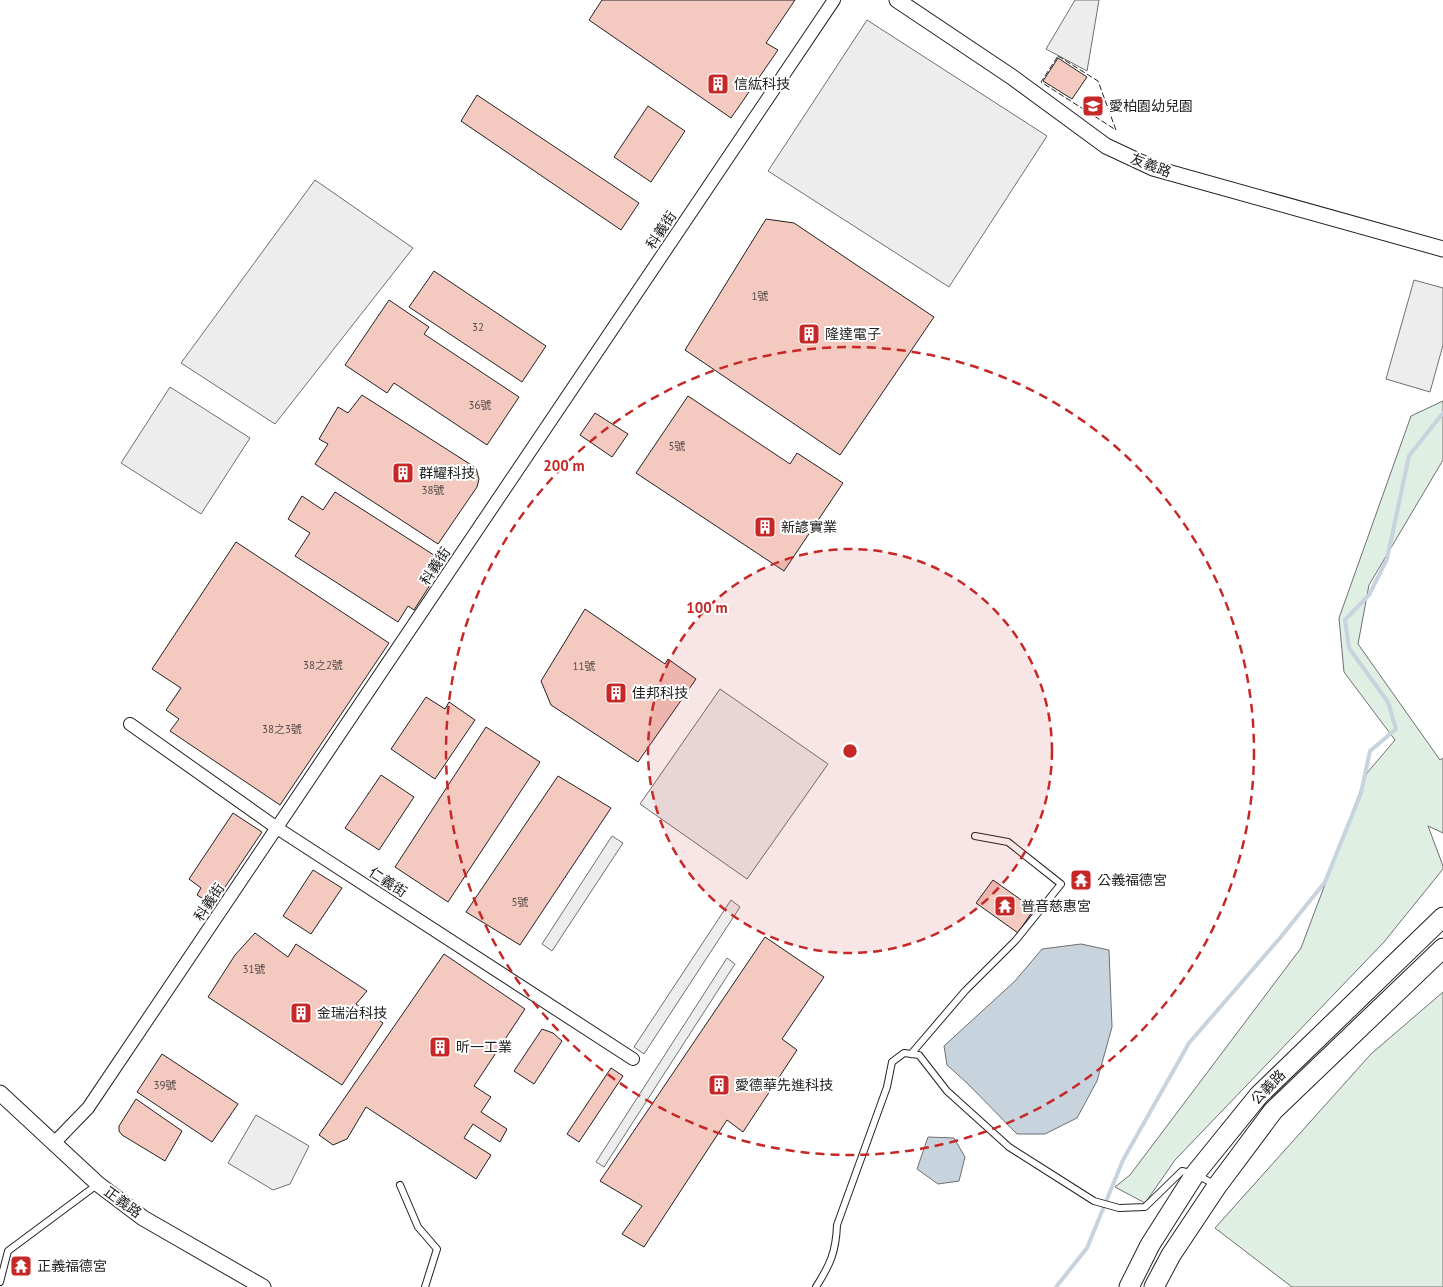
<svg xmlns="http://www.w3.org/2000/svg" width="1443" height="1287" font-family="'PT Sans','Noto Sans TC',sans-serif">
	<rect width="100%" height="100%" fill="#fff"/>
	<!-- green -->
	<path fill="#e0efe3" stroke="#6f6f6f" d="M1443 401V460L1369 585 1358 644 1440 760 1443 758V833L1428 826 1443 866V869L1384 942 1175 1160 1145 1203 1115 1187 1130 1175 1301 948 1367 773 1395 740 1344 672 1339 618 1411 416Z
		M1443 992V1287H1292L1215 1228 1371 1054Z"/>
	<!-- parking -->
	<path fill="#ededed" stroke="#6f6f6f" d="M1075 0H1099L1087 71 1046 49Z
		M867 20 1047 136 949 287 768 171Z
		M315 180 413 248 275 424 181 363Z
		M1414 280 1443 288V345L1430 392 1386 379Z
		M170 387 250 438 201 514 121 463Z
		M720 689 828 764 747 879 640 804Z
		M612 836 623 843 552 951 542 944Z
		M731 900 740 907 644 1054 634 1047Z
		M727 958 735 964 604 1167 596 1162Z
		M256 1115 309 1146 290 1184 273 1190 228 1163Z"/>
	<!-- water -->
	<path fill="#c7d3dd" stroke="#6f6f6f" d="M1081 944 1109 950 1112 1027 1097 1081 1077 1118 1045 1134H1017L967 1083 947 1065 944 1046 1015 981 1042 949Z
		M928 1137 954 1138 965 1157 959 1181 938 1184 917 1169Z"/>
	<g fill="none" stroke-linecap="round" stroke-linejoin="round">
		<!-- stream -->
		<path stroke="#c7d3dd" stroke-width="4" d="M1056 1287 1087 1248 1123 1160 1189 1043 1280 938 1325 882 1361 793 1370 751 1396 729 1388 702 1349 648 1345 620 1369 595 1387 559 1409 456 1443 413"/>
	</g>
	<!-- building -->
	<path fill="#f3c9c0" stroke="#222" d="M602 0H795L766 43 778 50 731 118 589 20Z
		M1058 58 1087 77 1072 99 1043 81Z
		M477 95 639 203 621 230 461 121Z
		M648 106 685 131 651 182 614 157Z
		M766 219 794 223 934 317 840 455 685 350Z
		M434 271 546 346 522 382 409 307Z
		M389 300 429 327 424 334 519 397 487 445 394 383 387 393 345 365Z
		M362 395 476 468 479 479 477 487 438 544 315 464 328 444 319 439 338 407 348 413Z
		M688 396 790 464 797 453 843 483 784 571 636 473Z
		M595 413 628 434 612 457 580 435Z
		M335 492 437 557 422 580 430 585 414 610 408 606 398 622 295 556 310 533 288 519 302 496 323 510Z
		M236 542 389 643 280 805 170 731 179 719 166 710 181 688 152 669Z
		M585 609 665 664 668 659 696 679 638 762 551 705 541 681Z
		M426 697 445 709 449 702 475 720 435 779 391 749Z
		M486 727 540 762 448 902 395 867Z
		M381 775 414 797 379 850 345 828Z
		M558 776 611 808 520 945 466 912Z
		M233 813 262 832 213 905 197 895 201 888 189 879Z
		M313 870 342 888 311 934 283 916Z
		M1080 871 1090 878 1083 889 1072 883Z
		M993 880 1034 909 1018 933 976 903Z
		M255 933 288 957 296 944 367 991 356 1004 383 1023 342 1085 208 997 235 955Z
		M765 937 824 977 782 1039 797 1050 743 1132 727 1120 644 1247 622 1234 642 1206 600 1181Z
		M444 954 525 1009 474 1086 491 1097 481 1112 507 1129 500 1142 473 1124 464 1138 491 1155 476 1179 366 1107 347 1139 333 1145 319 1135Z
		M542 1029 553 1033 562 1041 534 1084 514 1071Z
		M162 1054 238 1104 212 1142 137 1092Z
		M611 1068 623 1076 579 1142 567 1134Z
		M136 1099 182 1131 165 1161 122 1135 119 1131V1126Z
		M20 1257 29 1268 22 1275 12 1263Z"/>
	<g fill="none" stroke-linecap="round" stroke-linejoin="round">
		<!-- service casing -->
		<g stroke="#222" stroke-width="8">
			<path id="service" d="M911 1054 965 991 1016 940 1061 884 1008 842 975 836
				M400 1185 418 1227 437 1249 425 1287
				M0 1282 8 1251 98 1184
				M816 1287C830 1265 836 1252 837 1225L887 1087 892 1062 904 1053 919 1055 947 1091 1009 1147 1094 1201 1119 1208 1145 1207 1182 1171 1195 1174 1216 1185"/>
		</g>
		<!-- minor casing -->
		<g stroke="#222" stroke-width="14">
			<path id="minor" d="M130 724 277 828 633 1059
				M54 1143 88 1108 834 0"/>
		</g>
		<!-- tertiary casing -->
		<g stroke="#222" stroke-width="17">
			<path id="tertiary" d="M897 0 1012 77 1106 146 1153 168 1443 249
				M0 1093 98 1184 143 1218 263 1287"/>
		</g>
		<!-- primary casing -->
		<g stroke="#222" stroke-width="21">
			<path id="primary" d="M1129 1287 1150 1245 1195 1174 1259 1095 1443 917
				M1154 1287 1171 1255 1217 1186 1273 1111 1443 948"/>
		</g>
		<!-- service -->
		<use href="#service" stroke="#fff" stroke-width="6"/>
		<!-- minor -->
		<use href="#minor" stroke="#fff" stroke-width="12"/>
		<!-- tertiary -->
		<use href="#tertiary" stroke="#fff" stroke-width="15"/>
		<!-- primary -->
		<use href="#primary" stroke="#fff" stroke-width="19"/>
		<!-- fence -->
		<path stroke="#222" stroke-width="1" stroke-dasharray="6 2.5" stroke-linecap="butt" d="M1058 56 1098 81 1116 130 1041 82Z"/>
	</g>
	<!-- distance rings -->
	<circle cx="850" cy="751" r="202" fill="#c62828" fill-opacity=".12"/>
	<g fill="none" stroke="#c62828" stroke-width="2.5" stroke-dasharray="9 6">
		<circle cx="850" cy="751" r="202"/>
		<circle cx="850" cy="751" r="404"/>
	</g>
	<!-- icons -->
	<defs>
		<g id="building-square" transform="scale(1.125)"><rect x="-9" y="-9" width="18" height="18" rx="4" fill="#c62828" stroke="#fff"/><path d="M-4-6H4V6H1V3H-1V6H-4ZM-2.5-4.3h1.7v1.8h-1.7ZM.8-4.3h1.7v1.8H.8ZM-2.5-1h1.7V.8h-1.7ZM.8-1h1.7V.8H.8Z" fill="#fff"/></g>
		<g id="school-square" transform="scale(1.125)"><rect x="-9" y="-9" width="18" height="18" rx="4" fill="#c62828" stroke="#fff"/><path d="M0-5L7-2L0 1L-7-2ZM-4 1L0 2.5L4 1V4Q0 6-4 4Z" fill="#fff"/></g>
		<g id="temple-square" transform="scale(1.125)"><rect x="-9" y="-9" width="18" height="18" rx="4" fill="#c62828" stroke="#fff"/><path d="M0-6L5-2H3V0L6.5 2.5H4V6H1.5V3h-3V6H-4V2.5H-6.5L-3 0V-2H-5Z" fill="#fff"/></g>
	</defs>
	<g fill-rule="evenodd">
		<use href="#building-square" x="718" y="84"/>
		<use href="#school-square" x="1093" y="106"/>
		<use href="#building-square" x="809" y="334"/>
		<use href="#building-square" x="403" y="473"/>
		<use href="#building-square" x="765" y="527"/>
		<use href="#building-square" x="616" y="693"/>
		<use href="#temple-square" x="1081" y="880"/>
		<use href="#temple-square" x="1005" y="906"/>
		<use href="#building-square" x="301" y="1013"/>
		<use href="#building-square" x="440" y="1047"/>
		<use href="#building-square" x="719" y="1085"/>
		<use href="#temple-square" x="21" y="1266"/>
	</g>
	<g text-anchor="middle" dominant-baseline="central" stroke-width="4" stroke-linejoin="round" paint-order="stroke">
		<!-- number labels -->
		<g font-size="11" fill="#564c4a">
			<text x="760" y="296">1號</text>
			<text x="478" y="327">32</text>
			<text x="480" y="405">36號</text>
			<text x="677" y="446">5號</text>
			<text x="433" y="490">38號</text>
			<text x="323" y="665">38之2號</text>
			<text x="584" y="666">11號</text>
			<text x="282" y="729">38之3號</text>
			<text x="520" y="902">5號</text>
			<text x="254" y="969">31號</text>
			<text x="165" y="1085">39號</text>
		</g>
		<!-- poi labels -->
		<g font-size="14" fill="#222" stroke="#fff" text-anchor="start">
			<text x="734" y="84">信紘科技</text>
			<text x="1109" y="106">愛柏園幼兒園</text>
			<text x="825" y="334">隆達電子</text>
			<text x="419" y="473">群耀科技</text>
			<text x="781" y="527">新諺實業</text>
			<text x="632" y="693">佳邦科技</text>
			<text x="1097" y="880">公義福德宮</text>
			<text x="1021" y="906">普音慈惠宮</text>
			<text x="317" y="1013">金瑞治科技</text>
			<text x="456" y="1047">昕一工業</text>
			<text x="735" y="1085">愛德華先進科技</text>
			<text x="37" y="1266">正義福德宮</text>
		</g>
		<!-- street labels -->
		<g font-size="14" fill="#222" stroke="#fff">
			<text transform="translate(1151 165) rotate(21)">友義路</text>
			<text transform="translate(661 230) rotate(-56)">科義街</text>
			<text transform="translate(435 566) rotate(-56)">科義街</text>
			<text transform="translate(388 882) rotate(33)">仁義街</text>
			<text transform="translate(209 902) rotate(-56)">科義街</text>
			<text transform="translate(1268 1087) rotate(-46)">公義路</text>
			<text transform="translate(123 1202) rotate(36)">正義路</text>
		</g>
	</g>
	<circle cx="850" cy="751" r="8" fill="#c62828" stroke="#fff" stroke-width="2.5"/>
	<g font-size="15" text-anchor="middle" font-weight="bold" fill="#c62828" stroke="#fff" stroke-width="4" stroke-linejoin="round" paint-order="stroke">
		<text x="564" y="471">200 m</text>
		<text x="707" y="613">100 m</text>
	</g>
</svg>
